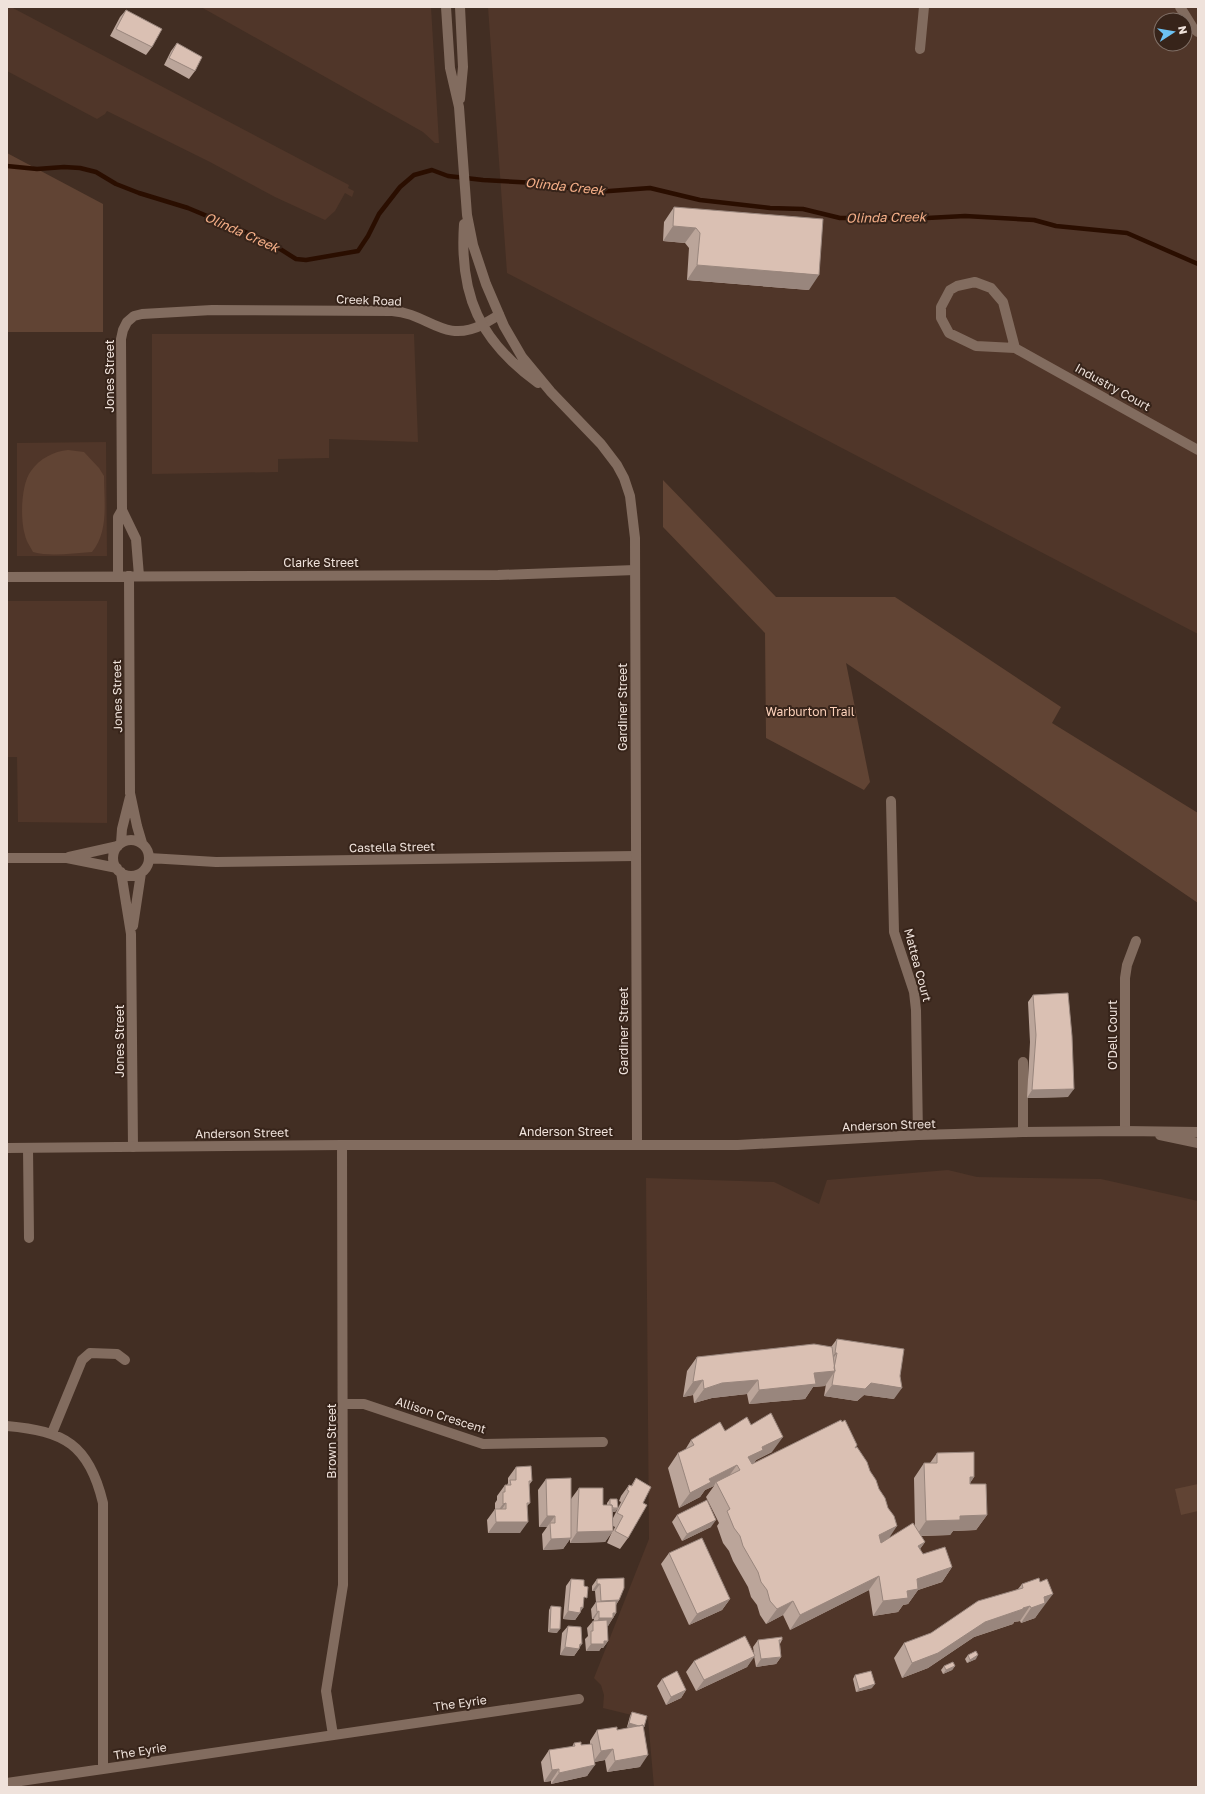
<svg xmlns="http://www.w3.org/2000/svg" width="1205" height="1794" font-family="'Golos Text',sans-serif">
	<rect width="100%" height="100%" fill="#422e23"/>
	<!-- built -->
	<path fill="#503629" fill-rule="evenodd" d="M7 7H11L349 185 348 188 354 191 352 197 345 193 335 211 325 220 275 197 210 162 107 111 105 114 97 119 7 71Z
		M201 7H431L439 143H435L423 132Z
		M488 7H1198V634L507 273ZM1161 20H1185V44H1161Z
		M152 334H414L418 442 329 439V458L278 459V472L152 474Z
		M106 442 107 556H17V443Z
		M7 601H107V823L18 822 17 757H7Z
		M948 1170 977 1177 1101 1179 1198 1201V1787H654L648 1719 603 1708 604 1695 601 1685 594 1678 649 1539 646 1178 774 1182 819 1204 827 1180Z"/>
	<!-- green -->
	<path fill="#614434" d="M7 153 103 204V332H7Z
		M68 450 84 452 99 468 104 476C104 501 109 532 92 552 73 553 51 557 33 552 30 546 26 541 25 535 20 519 21 484 31 471 39 459 54 451 68 450Z
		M663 480 776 597H895L1061 707 1052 723 1198 813V903L846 663 870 782 864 790 766 738 765 633 663 527Z
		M1198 1484V1511L1181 1515 1175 1489Z"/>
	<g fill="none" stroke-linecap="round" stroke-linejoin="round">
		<!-- stream -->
		<path stroke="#2a0e00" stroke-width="4.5" d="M7 166 37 169 64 167 80 168 96 172 116 184 139 193 188 208 269 242 296 259 306 260 358 251 368 236 379 214 400 187 414 175 432 170 448 176 483 180 555 184 569 188 596 192 650 188 700 200 770 208 803 209 840 218H927L965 216 1034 220 1056 226 1127 233 1198 264"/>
		<!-- minor -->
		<path stroke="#826c5f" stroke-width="10" d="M1180 7 1193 28 1198 32
			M920 49 924 7
			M1015 348 1003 302 991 288 975 282 957 286 950 290 941 307V318L949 333 976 346 1015 348 1198 450
			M118 576V517L122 510
			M129 576 130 793 137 826 142 843
			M139 576 136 539 122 510 121 339 123 330 127 322 134 316 142 314 212 310 392 311C428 313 443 344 482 325
			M7 577 498 575 635 570
			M891 801 894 932 914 992 916 1010 918 1135
			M113 858a18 18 0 1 1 36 0a18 18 0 1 1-36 0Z
			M121 843 122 829 130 797
			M69 857 118 846
			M7 858H67L117 868
			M149 858 216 862 635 856
			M121 872 131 934 133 1147
			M133 926 141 873
			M1023 1062V1132
			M1125 1131V978L1127 965 1136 941
			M28 1148 29 1238
			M344 1404H364L483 1444 603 1442
			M7 1426C64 1431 89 1444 103 1503V1769L579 1699
			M52 1433 82 1360 90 1353 117 1354 125 1360
			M333 1735 326 1691 343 1585 342 1145
			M7 1783 103 1769"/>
		<!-- tertiary -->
		<path stroke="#826c5f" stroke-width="10" d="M482 325 499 315"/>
		<!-- secondary -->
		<path stroke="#826c5f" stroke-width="10" d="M446 7 450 68 459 107 467 215 473 245 486 284 504 326 522 357 551 392 601 444 617 465 624 478 630 496 635 538 637 1144
			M460 99 463 67 460 7
			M464 224C459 296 480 341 538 383
			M1160 1135 1198 1143
			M7 1148 342 1145H738L918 1135 1023 1132 1125 1131 1198 1132"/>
	</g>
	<!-- wall -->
	<path fill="#bba59a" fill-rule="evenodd" d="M126 10 152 47 146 55 110 36 120 17Z
		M177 43 195 71 189 79 164 65 171 51Z
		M674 207 809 290 687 280 689 248 685 243 663 241 664 222Z
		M1033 995 1068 1097 1027 1098 1030 1042 1028 1002Z
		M837 1339 894 1399 864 1395 857 1401 824 1396 826 1384 825 1386 813 1387 805 1399 749 1404 747 1394 712 1398 694 1403 693 1395 683 1397 687 1371 697 1357 831 1347Z
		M751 1425 772 1452 756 1460 754 1463 857 1445 856 1447 889 1538 915 1527 914 1478 924 1463H930L937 1453 974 1477 970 1483V1484L987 1515 976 1530 953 1531 950 1535 921 1536 925 1542 920 1549 923 1554 952 1567 942 1582 918 1590 908 1604 903 1605 898 1612 873 1616 869 1590 790 1630 783 1615 766 1624 760 1615 757 1605 751 1597 748 1587 733 1561 729 1551 723 1543 717 1526 719 1523 706 1497 714 1486 705 1490 700 1497 679 1508 668 1468 678 1453 685 1450 691 1440Z
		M516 1467 532 1481 529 1485 530 1503 527 1506 520 1533H488L487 1520 495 1509V1503L497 1500V1496L505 1485H507L508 1483V1478Z
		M636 1478 643 1503 628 1538 620 1549 607 1543 612 1532 605 1542 570 1543V1539L563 1549 543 1550 542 1534 547 1527H539L538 1490 546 1479 571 1518V1499L579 1488 603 1505H607V1503L610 1499 618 1508 615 1512H613V1518L621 1502 619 1501 621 1496 629 1485 631 1486ZM613 1526 615 1527 613 1531Z
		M677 1515 711 1527 682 1541 672 1522Z
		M669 1553 730 1599 722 1610 689 1625 661 1564Z
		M571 1579 583 1602 580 1613 575 1620 563 1619 566 1586Z
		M597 1579 619 1600 616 1605V1613L608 1626H607L608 1641 603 1648H601L599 1651H586L585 1639 588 1636 587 1628 593 1621H594V1619H592L591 1609 596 1602 595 1591H592V1586Z
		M1022 1584 1042 1608 1041 1609 1035 1618 1021 1623 1020 1621 1014 1622 1013 1624 974 1637 928 1668 902 1678 894 1658 904 1643 931 1633 1018 1589Z
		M551 1606 557 1633 548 1632 549 1610Z
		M568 1626 579 1647V1649L574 1656 560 1655 562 1633Z
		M758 1640H782L780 1644 781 1657 776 1664 756 1667 754 1656 747 1667 696 1691 686 1672 694 1661 754 1654 753 1647Z
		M968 1655 976 1659 967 1663 965 1659Z
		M944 1666H955L952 1670 943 1674 941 1670Z
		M855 1675 872 1688 856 1692 853 1679Z
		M662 1679 686 1690 681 1698 666 1705 657 1686Z
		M632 1712 644 1728 640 1767 607 1772 605 1760 595 1762 587 1776 551 1784V1781L544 1782 541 1762 549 1750 572 1747 574 1743 581 1745 590 1744V1741L597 1730H617L629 1728 627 1727 630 1716Z"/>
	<!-- shaded-wall -->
	<path fill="#99867d" d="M673 226 696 228 685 243 663 241Z
		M697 265 819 275 809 290 687 280Z
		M1074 1089 1068 1097 1027 1098 1032 1090Z
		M835 1353H837L829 1364H827Z
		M835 1371 825 1386 813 1387 805 1399 749 1404 759 1390 814 1373Z
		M703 1380 693 1395 683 1397 693 1382Z
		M758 1380 747 1394 712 1398 694 1403 704 1389 722 1383Z
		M871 1383 902 1388 894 1399 864 1395 857 1401 824 1396 832 1385Z
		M783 1437 772 1452 756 1460 753 1464 739 1471 748 1457 762 1447Z
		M737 1465 726 1480 716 1482 714 1486 705 1490 700 1497 679 1508 690 1493 709 1479Z
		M970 1477H974L964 1492Z
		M506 1503 498 1515H495L503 1504Z
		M618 1508 615 1512H608L611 1509Z
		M987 1515 976 1530 953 1531 950 1535 916 1536 926 1521 960 1516Z
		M547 1516H555L547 1527H539Z
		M716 1520 711 1527 682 1541 687 1534Z
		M496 1522H528L520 1533H488Z
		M897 1526 887 1541 869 1549 879 1535Z
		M613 1531 605 1542 570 1543 577 1532Z
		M571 1538 563 1549 543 1550 551 1539Z
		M925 1542 914 1557 918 1546Z
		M952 1567 942 1582 918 1590 908 1604 903 1605 898 1612 873 1616 883 1601 917 1579Z
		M879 1576 869 1590 790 1630 800 1615Z
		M597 1584H600L595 1591H592Z
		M1053 1594 1035 1618 1021 1623 1031 1608 1044 1597Z
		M730 1599 722 1610 689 1625 697 1614Z
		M619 1600 614 1608H596L601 1601Z
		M793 1601 783 1615 766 1624 777 1609Z
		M1030 1606 1020 1621 1014 1622 1013 1624 974 1637 928 1668 902 1678 912 1663 985 1622 1023 1608Z
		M581 1607 583 1608 575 1620 563 1619 568 1611Z
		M599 1611 594 1619H592L597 1612Z
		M613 1613H616L608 1626H594L599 1618Z
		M550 1629H560L557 1633 548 1632Z
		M604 1641H608L603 1648H601L599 1651H586L591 1644Z
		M580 1644H582L574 1656 560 1655 565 1647Z
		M978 1655 976 1659 967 1663 970 1660Z
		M755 1656 747 1667 696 1691 704 1680Z
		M781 1657 776 1664 756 1667 761 1659Z
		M955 1666 952 1670 943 1674 946 1670Z
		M875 1684 872 1688 856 1692 859 1689Z
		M686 1690 681 1698 666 1705 671 1697Z
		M629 1723 644 1727 642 1731 627 1727Z
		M613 1749 605 1760 593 1762 601 1751Z
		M648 1755 640 1767 607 1772 615 1761Z
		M595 1765 587 1776 551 1784 559 1773Z
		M559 1769 551 1781 544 1782 552 1770Z"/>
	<!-- building -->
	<path fill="#dac0b3" stroke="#99867d" d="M126 10 162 29 152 47 116 29Z
		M177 43 202 57 195 71 169 58Z
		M674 207 823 219 819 275 697 265 700 233 696 228 673 226Z
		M1068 993 1072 1036 1074 1089 1032 1090 1036 1035 1033 995Z
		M837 1339 904 1349 900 1376 902 1388 871 1383 865 1389 832 1385 834 1373 835 1371 834 1368 837 1353H835Z
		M814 1344 832 1347 835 1371 814 1373 816 1384 759 1390 758 1380 722 1383 704 1389 703 1380 693 1382 697 1357Z
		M771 1413 783 1437 762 1447 763 1450 748 1457 752 1464 841 1420 842 1422 845 1420 857 1445 855 1448 857 1447 867 1462 870 1471 876 1480 879 1489 885 1498 888 1508 894 1516 897 1526 879 1535 881 1543 913 1523 925 1542 918 1546 923 1554 945 1547 952 1567 917 1579 918 1589 907 1591 908 1598 883 1601 879 1576 800 1615 793 1601 777 1609 770 1601 767 1590 761 1582 758 1572 743 1546 740 1536 734 1528 727 1511 730 1509 716 1482 740 1470 737 1465 709 1479 711 1482 690 1493 678 1453 694 1445 691 1440 720 1422 725 1431 747 1417 751 1425Z
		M974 1452V1477H970V1484H986L987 1515 960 1516V1520L926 1521 924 1463H937V1453Z
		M531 1466 532 1481H529L530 1503H527L528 1522H496L495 1509H506V1503L503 1504V1492H505V1485H511L510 1480H516V1467Z
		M571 1478V1538L551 1539 550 1523H555V1516H547L546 1479Z
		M636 1478 651 1487 643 1503 647 1505 628 1538 615 1531 623 1516 617 1513 629 1491 627 1490 629 1485 632 1486Z
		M579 1488H603V1505H612L613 1531 577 1532Z
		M610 1499H617L618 1508H613L612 1505H610Z
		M707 1500 716 1520 687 1534 677 1515Z
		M702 1538 730 1599 697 1614 669 1553Z
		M624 1578V1588L619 1600 601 1601 600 1584H597V1579Z
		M1039 1578 1040 1582 1047 1579 1053 1594 1044 1597 1045 1603 1031 1608 1030 1606 1023 1608V1609L985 1622 938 1653 912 1663 904 1643 931 1633 978 1601 1023 1588 1022 1584Z
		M571 1579 584 1580V1586L588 1587 587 1598 584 1597 583 1608 581 1607 580 1613 568 1611Z
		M616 1601V1613H613V1618H599V1611L597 1612 596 1602Z
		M551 1606 561 1607 560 1629H550Z
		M607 1620 608 1641H604V1644H591V1631H593V1621Z
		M568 1626 581 1627 582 1644H580L579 1649 565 1647Z
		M745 1636 755 1656 704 1680 694 1661Z
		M782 1637V1640H779L781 1657 761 1659 758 1640Z
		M976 1651 978 1655 970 1660 968 1655Z
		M953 1662 955 1666 946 1670 944 1666Z
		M677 1671 686 1690 671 1697 662 1679Z
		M871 1671 875 1684 859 1689 855 1675Z
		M632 1712 647 1716 644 1727 643 1725 639 1726 629 1723Z
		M643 1725 648 1755 615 1761 613 1749 601 1751 597 1730 617 1727V1730Z
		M581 1742V1745L592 1744 595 1765 559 1773V1769L552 1770 549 1750 575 1746 574 1743Z"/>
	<g text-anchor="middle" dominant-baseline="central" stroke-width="4" stroke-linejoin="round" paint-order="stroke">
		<!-- street labels -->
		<g font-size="12" fill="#efe2db" stroke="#37241a">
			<text transform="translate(369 300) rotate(2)">Creek Road</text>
			<text transform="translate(109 376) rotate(-90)">Jones Street</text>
			<text transform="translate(1113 387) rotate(29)">Industry Court</text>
			<text x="321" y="562">Clarke Street</text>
			<text transform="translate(117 696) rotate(-91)">Jones Street</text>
			<text transform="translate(622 707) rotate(-90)">Gardiner Street</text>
			<text transform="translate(392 847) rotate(-1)">Castella Street</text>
			<text transform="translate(918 965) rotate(75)">Mattea Court</text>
			<text transform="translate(623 1031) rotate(-90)">Gardiner Street</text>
			<text transform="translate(1112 1035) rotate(-90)">O'Dell Court</text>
			<text transform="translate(119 1041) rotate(-90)">Jones Street</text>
			<text transform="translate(889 1125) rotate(-2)">Anderson Street</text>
			<text x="566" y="1131">Anderson Street</text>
			<text transform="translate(242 1133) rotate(-1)">Anderson Street</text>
			<text transform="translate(441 1415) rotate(18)">Allison Crescent</text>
			<text transform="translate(331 1441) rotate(-90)">Brown Street</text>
			<text transform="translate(460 1703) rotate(-8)">The Eyrie</text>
			<text transform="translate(140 1751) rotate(-9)">The Eyrie</text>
		</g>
		<!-- park labels -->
		<g font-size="12" fill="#fcd1ba" stroke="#37241a">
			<text x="810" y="711">Warburton Trail</text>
		</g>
		<!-- water labels -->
		<g font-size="13" font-style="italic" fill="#f5af88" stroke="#37241a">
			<text transform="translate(565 186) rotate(6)">Olinda Creek</text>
			<text transform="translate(886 217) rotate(-1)">Olinda Creek</text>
			<text transform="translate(242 232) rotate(24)">Olinda Creek</text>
		</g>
	</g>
	<!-- border -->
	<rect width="1205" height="1794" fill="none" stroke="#efe2db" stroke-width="16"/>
	<!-- north arrow -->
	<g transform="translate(1173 32) rotate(78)"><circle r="19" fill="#37241a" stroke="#817067"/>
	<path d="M0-3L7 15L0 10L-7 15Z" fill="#6cc2f3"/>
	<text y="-6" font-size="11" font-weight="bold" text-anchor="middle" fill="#efe2db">N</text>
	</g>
</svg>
